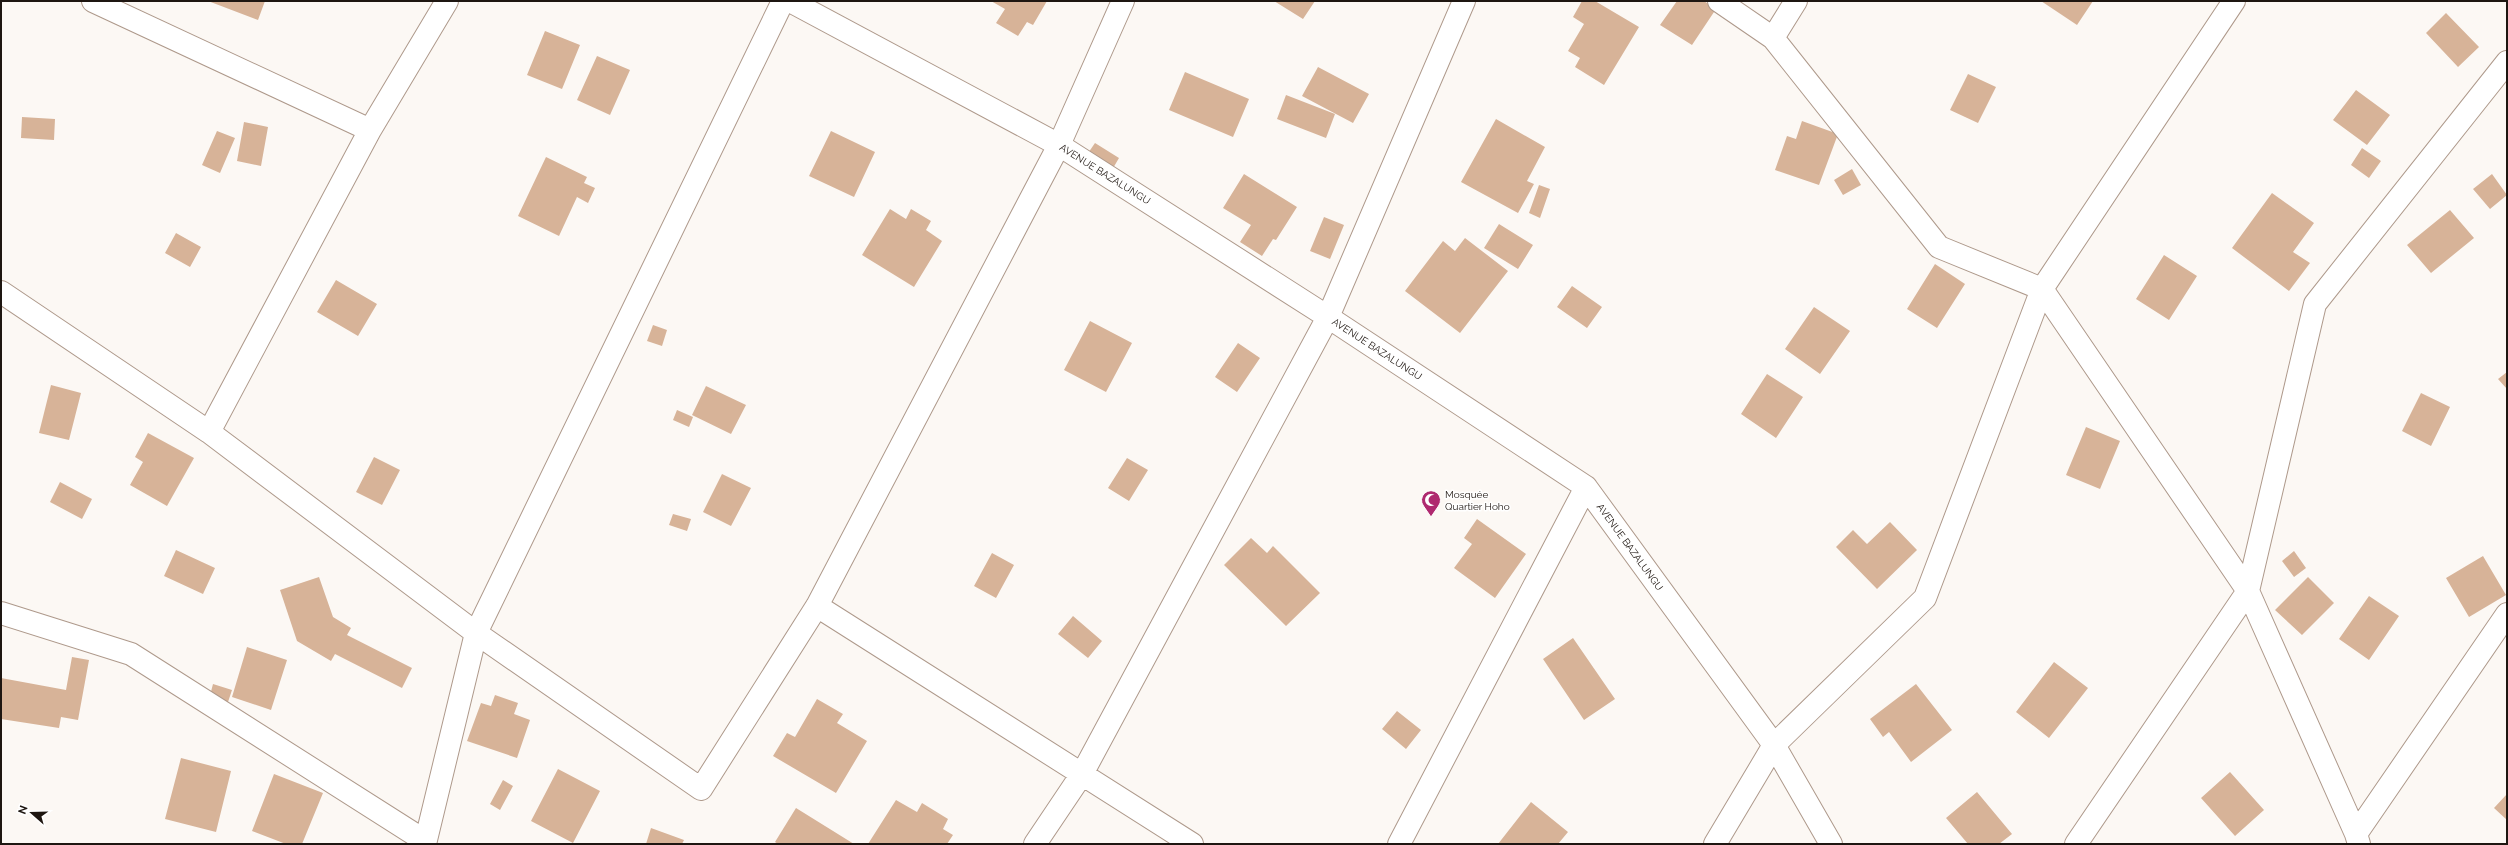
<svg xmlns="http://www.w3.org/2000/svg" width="2508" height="845" font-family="Raleway,sans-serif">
	<rect width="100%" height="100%" fill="#fcf8f4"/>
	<!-- building -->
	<path fill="#d7b398" d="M208 1H265L258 20Z
		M991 1H1047L1033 25 1027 22 1018 36 996 23 1005 9Z
		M1274 1H1315L1303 19Z
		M1582 1H1595L1639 27 1604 85 1575 67 1580 58 1568 51 1584 24 1573 17Z
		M1677 1H1704L1716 9 1692 45 1660 25Z
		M2041 1H2093L2077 25Z
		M2446 13 2479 47 2458 67 2426 33Z
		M545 31 580 45 562 89 527 75Z
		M597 56 630 70 610 115 577 100Z
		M1318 67 1369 94 1353 123 1302 96Z
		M1185 72 1249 99 1233 137 1169 110Z
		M1968 74 1996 87 1978 123 1950 110Z
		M2356 90 2390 115 2367 145 2333 120Z
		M1286 95 1335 114 1326 138 1277 119Z
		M22 117 55 119 54 140 21 138Z
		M1496 119 1545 147 1527 181 1534 184 1518 213 1461 182Z
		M1802 121 1838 134 1819 185 1775 170 1787 136 1796 139Z
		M244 122 268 127 261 166 237 161Z
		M217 131 235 138 220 173 202 165Z
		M831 131 875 152 854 197 809 176Z
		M1095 143 1119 158 1109 175 1084 159Z
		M2362 148 2381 161 2369 178 2351 165Z
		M546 157 587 177 584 183 595 188 588 203 577 197 559 236 518 216Z
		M1852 169 1861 185 1843 195 1834 180Z
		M1244 174 1297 207 1276 240 1273 239 1262 256 1240 242 1251 225 1223 208Z
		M2492 174 2507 195 2490 209 2473 189Z
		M1539 185 1550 189 1540 218 1529 213Z
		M2272 193 2314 223 2293 252 2310 263 2289 291 2232 248Z
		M890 209 906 219 911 209 931 221 926 230 942 241 914 287 862 255Z
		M2450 210 2474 238 2431 273 2407 245Z
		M1324 217 1344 225 1330 259 1310 251Z
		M1499 224 1533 245 1518 269 1484 248Z
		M176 233 201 247 190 267 165 253Z
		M1465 238 1508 271 1460 333 1405 291 1443 241 1455 251Z
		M2164 255 2197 276 2169 320 2136 299Z
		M1935 264 1965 284 1937 328 1907 309Z
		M336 280 377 304 358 336 317 312Z
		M1572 286 1602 307 1587 328 1557 307Z
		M1814 307 1850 331 1820 374 1785 349Z
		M1090 321 1132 343 1106 392 1064 370Z
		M653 325 667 330 662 346 647 341Z
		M1238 343 1260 358 1237 392 1215 377Z
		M2507 372V389L2498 379Z
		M1767 374 1803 397 1776 438 1741 414Z
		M51 385 81 393 69 440 39 433Z
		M706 386 746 405 731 434 692 415Z
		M2421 393 2450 407 2431 446 2402 431Z
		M677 410 693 417 689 427 673 420Z
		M2086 427 2120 441 2100 489 2066 475Z
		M148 433 194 458 167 506 130 485 143 462 135 457Z
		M374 457 400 470 382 505 356 492Z
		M1127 458 1148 470 1129 501 1108 488Z
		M722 474 751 488 731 526 703 512Z
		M60 482 92 499 82 519 50 502Z
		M673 514 691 519 687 531 669 525Z
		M1477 519 1526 554 1495 598 1454 568 1472 544 1464 538Z
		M1890 522 1917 550 1877 589 1836 547 1853 530 1867 544Z
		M1251 538 1267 553 1273 546 1320 593 1286 626 1224 565Z
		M176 550 215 568 203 594 164 576Z
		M2294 551 2306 568 2294 577 2282 561Z
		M992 553 1014 565 996 598 974 586Z
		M2483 556 2506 595 2469 617 2446 578Z
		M319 577 333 617 351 628 347 635 412 668 402 688 335 654 331 661 297 641 280 590Z
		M2308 577 2334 603 2302 635 2275 610Z
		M2369 596 2399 616 2369 660 2339 639Z
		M1073 616 1102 641 1088 658 1058 634Z
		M1573 638 1615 699 1584 720 1543 659Z
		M247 647 287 660 271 710 232 697Z
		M72 657 89 660 78 720 61 717 59 728 1 719V678L66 690Z
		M2054 662 2088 688 2049 738 2016 712Z
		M213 684 232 690 226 708 208 703Z
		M1916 684 1952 730 1911 762 1889 732 1883 737 1870 719Z
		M495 695 518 703 514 714 530 720 517 758 467 741 481 703 491 706Z
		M817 699 843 714 837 723 867 741 836 793 773 756 787 733 795 737Z
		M1397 711 1421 730 1406 749 1382 729Z
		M181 758 231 771 216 832 165 819Z
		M558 769 600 791 573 843 531 821Z
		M2230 772 2264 810 2235 836 2201 798Z
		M274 774 323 793 302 844H286L252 831Z
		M503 780 513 786 500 810 490 804Z
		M1977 792 2012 834 1999 844H1968L1946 818Z
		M2507 794V820L2494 808Z
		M896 800 917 812 922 803 948 819 943 829 953 835 947 844H868Z
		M1531 802 1568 832 1558 844H1498Z
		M796 808 854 844H778L775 842Z
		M651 828 684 840 682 844H646Z"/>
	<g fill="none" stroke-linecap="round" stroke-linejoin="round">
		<!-- minor casing -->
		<g stroke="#ae998b" stroke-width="24">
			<path id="minor" d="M93 1 370 130
				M790 1 1059 145 1328 317 1586 487 1774 745 1831 844
				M1719 1 1773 38 1939 247 2042 289 2248 591 2356 834 2359 844
				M1773 38 1796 1
				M1 292 209 432 476 633 701 789 817 606 1059 145 1123 1
				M209 432 370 130 447 1
				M817 606 1192 844
				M1 613 131 654 425 841
				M2356 834 2507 614
				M425 844 476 633 783 1
				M1035 844 1082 774 1328 317 1464 1
				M1399 844 1586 487
				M1715 844 1774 745 1925 598 2042 289 2234 1
				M2076 844 2248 591 2315 304 2507 62"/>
		</g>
		<!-- minor -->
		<use href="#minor" stroke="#fff" stroke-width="22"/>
	</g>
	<!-- icons -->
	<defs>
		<g id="mosque-pin" transform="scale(1)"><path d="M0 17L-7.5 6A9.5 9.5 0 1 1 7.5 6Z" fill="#af296f" stroke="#fff"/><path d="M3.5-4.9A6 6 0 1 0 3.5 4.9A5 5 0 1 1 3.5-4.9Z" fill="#fff"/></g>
	</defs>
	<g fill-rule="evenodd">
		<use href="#mosque-pin" x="1431" y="500"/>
	</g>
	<g text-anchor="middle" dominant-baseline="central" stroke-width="3" stroke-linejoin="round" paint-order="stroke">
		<!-- street labels -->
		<g font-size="10" fill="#1e1611" stroke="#fff">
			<text transform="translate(1105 174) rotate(32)">AVENUE BAZALUNGU</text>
			<text transform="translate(1377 349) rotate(33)">AVENUE BAZALUNGU</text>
			<text transform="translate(1630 547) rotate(54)">AVENUE BAZALUNGU</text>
		</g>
		<!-- poi labels -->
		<g font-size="10" fill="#1e1611" stroke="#fff" text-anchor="start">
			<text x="1445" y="494">Mosquée<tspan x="1445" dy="12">Quartier Hoho</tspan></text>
		</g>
	</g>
	<!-- border -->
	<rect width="2508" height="845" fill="none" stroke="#1e1611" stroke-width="4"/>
	<!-- north arrow -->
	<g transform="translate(32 813) rotate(290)" stroke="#ffffff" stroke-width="3" paint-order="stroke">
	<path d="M0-3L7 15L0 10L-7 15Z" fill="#1e1611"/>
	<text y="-6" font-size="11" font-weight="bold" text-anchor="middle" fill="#1e1611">N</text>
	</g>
</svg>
